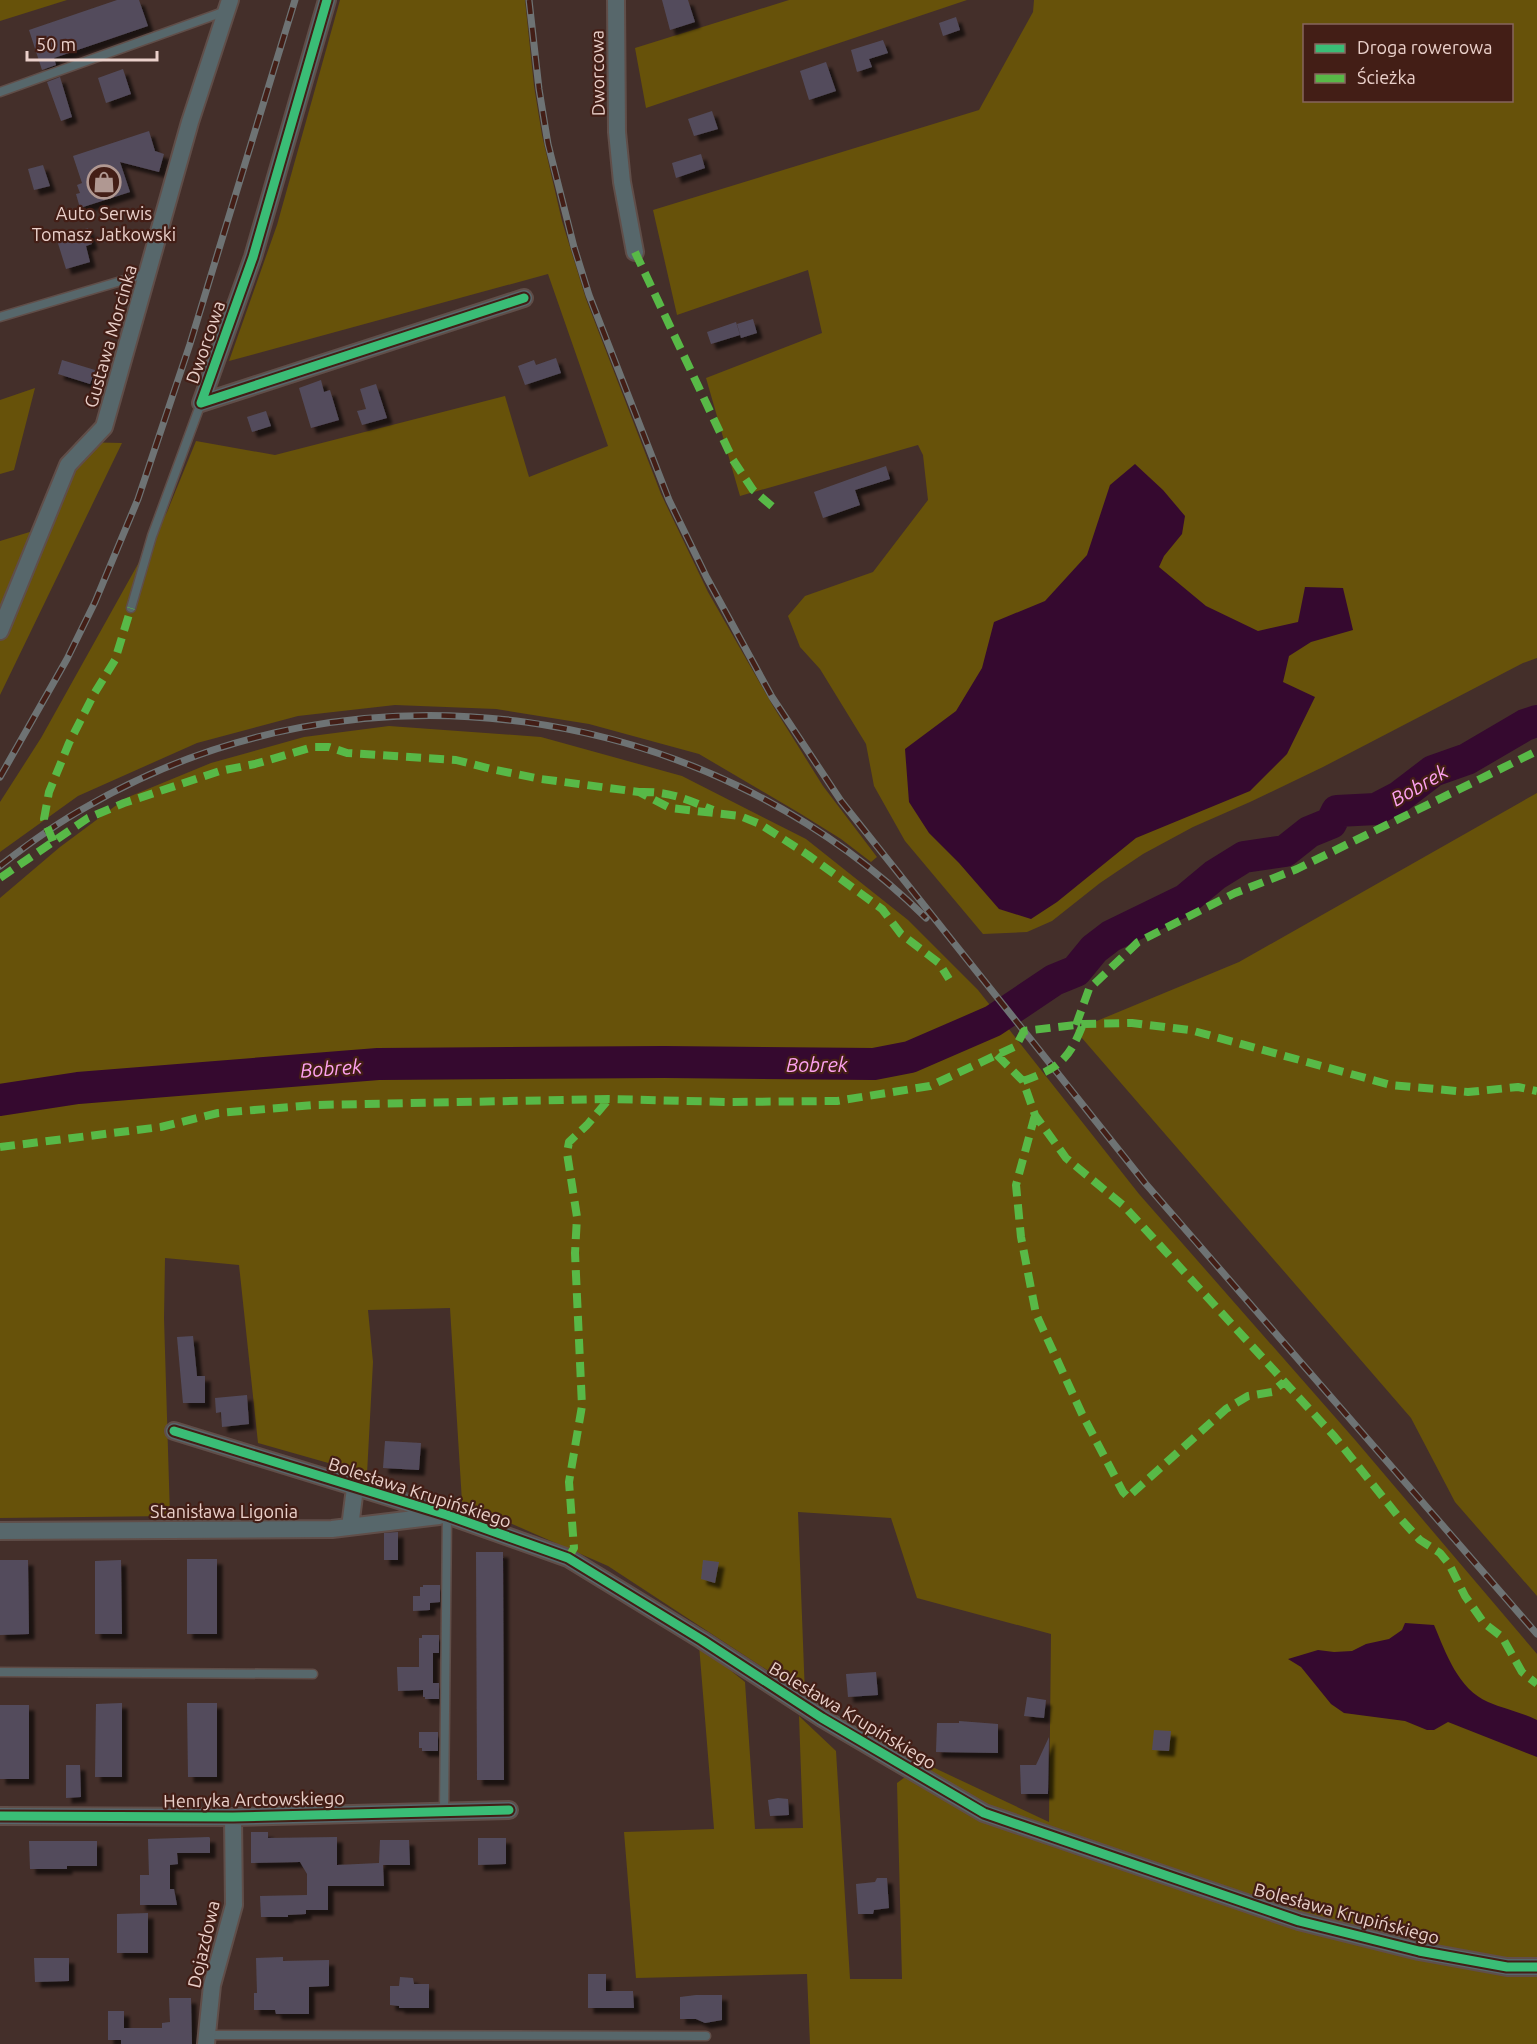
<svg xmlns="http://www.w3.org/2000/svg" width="1537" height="2044" font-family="Ubuntu,sans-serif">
	<defs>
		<filter id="shadow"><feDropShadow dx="5.5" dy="5.5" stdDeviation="1.5" flood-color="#0009"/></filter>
	</defs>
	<rect width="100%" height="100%" fill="#442f2a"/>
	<!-- green -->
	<path fill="#67520a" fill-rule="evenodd" d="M0 0H67L0 21Z
		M340 0H525L534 86 542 135 562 221 586 299 661 494 708 592 773 706 823 786 877 857 871 862 841 839 801 814 699 754 589 724 496 709 395 705 298 716 197 743 78 796 0 852V802L41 738 167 512 196 441 275 455 505 396 529 477 608 446 548 274 229 361 277 225Z
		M789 0H967L646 108 635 48Z
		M1034 0H1537V658L1523 663 1323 767 1250 802 1193 827 1143 854 1100 883 1052 921 1027 932 983 934 905 841 874 786 866 744 820 669 800 647 788 616 805 596 873 572 928 500 923 455 918 445 740 496 706 378 822 333 808 270 677 315 653 210 979 110 1033 12ZM1304 26H1512V100H1304Z
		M35 388 14 470 0 474V400Z
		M76 442 122 443 0 695V541L33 531 62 464Z
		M389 726 541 737 682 776 806 839 908 920 978 990 1139 1194 1356 1441 1537 1654V2044H810L807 1974 636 1978 624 1832 714 1829 699 1645 745 1682 755 1829 803 1828 799 1716 836 1751 850 1979H902L897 1783 924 1763 1049 1822 1051 1634 917 1598 891 1518 798 1512 805 1695 608 1566 462 1502 450 1308 368 1310 373 1362 367 1474 258 1443 239 1265 165 1258 164 1318 170 1516 0 1518V898L60 847 126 798 211 763 304 737Z
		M1537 793V1596L1455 1502 1411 1418 1075 1030 1239 962Z"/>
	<!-- water -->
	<path fill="#35092f" d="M1135 464 1163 490 1185 516 1182 534 1164 556 1159 567 1206 606 1258 631 1298 622 1305 587 1343 588 1353 630 1311 642 1289 656 1283 682 1315 697 1287 754 1250 791 1136 838 1057 902 1031 919 999 909 959 863 929 833 909 802 905 749 956 711 982 668 994 622 1045 601 1087 555 1110 485Z
		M1405 1623 1434 1625C1446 1653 1458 1689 1488 1702 1504 1709 1521 1712 1537 1720V1757L1448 1722 1434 1730H1427L1405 1721 1344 1713 1331 1704 1301 1667 1288 1659 1318 1650 1334 1652 1352 1651 1366 1644 1389 1639 1402 1630Z"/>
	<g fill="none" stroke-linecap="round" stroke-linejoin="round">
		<!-- river -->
		<path stroke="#35092f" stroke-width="32" d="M0 1100 78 1088 378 1064 664 1062 874 1064 910 1057 993 1021 1054 980 1076 971 1094 949 1111 936 1185 900 1215 875 1244 857 1285 851 1309 832 1331 823 1337 811 1376 809 1399 797 1433 771 1467 759 1525 725 1537 721"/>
	</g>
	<!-- building -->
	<path fill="#534c5c" filter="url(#shadow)" d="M117 0H139L148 26 54 58 56 65 42 70 29 30Z
		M662 0H688L695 22 670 30Z
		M956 17 960 30 943 36 939 23Z
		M883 40 888 53 869 59 872 67 857 72 851 50Z
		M826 62 836 91 809 100 800 71Z
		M123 69 131 94 106 103 98 78Z
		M60 77 72 117 61 121 47 82Z
		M712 111 718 129 694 136 688 119Z
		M149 131 155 151 164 154 159 172 120 162 130 192 80 208 76 194 80 193 77 185 82 183 73 156Z
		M701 154 705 168 676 178 672 163Z
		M43 165 50 186 34 190 28 169Z
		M88 228 92 244 86 246 90 262 66 269 56 237Z
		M753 319 757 333 741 338 737 324Z
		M736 322 740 335 711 344 707 332Z
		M556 358 561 373 525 385 518 366 534 360 536 365Z
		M62 360 95 370 90 384 58 374Z
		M321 380 324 392 330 390 339 420 311 428 299 388Z
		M376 384 387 418 362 425 357 411 366 409 360 389Z
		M266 411 271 426 252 432 247 417Z
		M886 466 890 479 855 490 860 505 823 518 814 492Z
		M193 1336 197 1376H205V1403H183L177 1337Z
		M247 1395 249 1424 222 1427 221 1412 216 1413 215 1398Z
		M385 1441 421 1443 419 1470 383 1468Z
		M398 1532V1560H384V1533Z
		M476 1552H503L504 1780H477Z
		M187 1559H217V1634H187Z
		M0 1560H28L29 1634 0 1635Z
		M121 1560 122 1634H95V1561Z
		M703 1560 719 1562 715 1583 701 1579Z
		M423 1585H440V1602L430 1603V1610L413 1611V1596H420V1587H423Z
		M422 1635H439V1653H433V1683H439V1699H425V1697H423V1690L398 1691 397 1667H419V1638H422Z
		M876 1672 878 1695 848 1697 846 1674Z
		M1027 1697 1046 1700 1044 1718 1024 1716Z
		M122 1703V1777H95L96 1704Z
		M187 1703H217V1777H188Z
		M0 1705H29V1779H0Z
		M959 1721 998 1724V1753L936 1752 937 1723H959Z
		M1154 1730 1171 1731 1169 1751 1152 1750Z
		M419 1732H438V1751H422V1748H419Z
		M1049 1737 1048 1794H1021L1020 1765H1036Z
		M66 1765H80L81 1797 66 1798Z
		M778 1798 788 1799 789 1815 770 1816 768 1800Z
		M251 1832H268V1838L337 1837V1865L379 1863 380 1840H409L410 1865H383L384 1886H328V1910H306V1914L288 1915V1917H261L260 1896 307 1895V1874L300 1862 251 1863Z
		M209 1837 210 1838V1853H177L178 1864 170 1865V1889H174L177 1905H140V1875H149L148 1839Z
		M478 1838H506V1864L478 1865Z
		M29 1841H97V1866H67V1869H30Z
		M877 1878H887L889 1908 874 1910 873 1914H858L856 1884 875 1882Z
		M148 1913V1953H117V1914Z
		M283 1957V1961L329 1960V1986L309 1987V2014H276L275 2010H254V1993H257L256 1958Z
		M34 1958H69V1981L35 1982Z
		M588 1974H606V1991H633L634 2008H588Z
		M400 1977 413 1978 414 1984H429V2008H399V2006L390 2005V1986H399Z
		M696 1995H722V2020L705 2023 696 2019H680V1997Z
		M169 1998H191L192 2044H121V2040H108V2011H124V2028H162V2023L170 2022Z"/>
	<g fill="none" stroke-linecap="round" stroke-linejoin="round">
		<!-- service casing -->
		<g stroke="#604e49" stroke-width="11">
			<path id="service" d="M0 92 226 11
				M0 317 148 273
				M131 608 152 536 201 403
				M0 1672 313 1674
				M444 1812 447 1515
				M207 2035 706 2036"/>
		</g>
		<!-- minor casing -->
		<g stroke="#604e49" stroke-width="20">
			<path id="minor" d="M327 0 253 257 201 403 524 298
				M616 0 617 132 622 182 635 252
				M0 631 68 465 104 427 190 122 230 0
				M174 1431 447 1515 568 1558 702 1640 822 1718 984 1813 1299 1921 1419 1951 1507 1967H1537
				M350 1527 355 1488
				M0 1531 332 1529 439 1516
				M0 1816 233 1817 509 1810
				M206 2044 212 1985 234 1905 233 1817"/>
		</g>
		<!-- service -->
		<use href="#service" stroke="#57676b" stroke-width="8"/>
		<!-- minor -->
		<use href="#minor" stroke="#57676b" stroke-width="16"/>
		<!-- rail casing -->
		<g stroke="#6e7374" stroke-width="7">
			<path id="rail" d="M529 0 539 89 548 144 574 247 589 295 669 500 707 578 772 697 841 801 1145 1183 1537 1634
				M0 777 67 659 95 602 138 499 190 344 295 0
				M0 866C28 844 57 823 88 806 358 650 706 701 926 918"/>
		</g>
		<!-- rail -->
		<use href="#rail" stroke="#431e16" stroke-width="4.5" stroke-dasharray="14" stroke-linecap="butt"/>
		<!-- quiet -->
		<path stroke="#58b947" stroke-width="8" stroke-dasharray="15 8" stroke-linecap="butt" d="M635 252 733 460 753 490 774 508
			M639 792C668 791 686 799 713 810
			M53 841 44 819 49 792 69 743 94 694 115 660 131 608
			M0 878 88 818 124 803 220 771 255 764 313 747H329L347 753 456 760 491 769 541 779 639 792 670 808 740 816 760 824 808 855 882 909 901 934 939 963 949 979
			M1076 1025 1089 989 1138 942 1235 893 1297 869 1537 751
			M997 1055 1023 1081 1035 1115 1066 1158 1124 1206 1334 1436 1398 1516 1420 1540 1440 1553 1449 1564 1465 1596 1484 1623 1502 1637 1522 1672 1537 1684
			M1023 1081C1059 1068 1069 1060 1083 1024
			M1035 1115 1016 1185 1021 1237 1036 1314 1082 1414 1123 1492 1128 1497 1226 1409 1248 1396 1272 1392 1284 1382
			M0 1147 161 1127 218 1113 315 1105 609 1099 728 1102 837 1101 930 1086 1016 1046 1024 1031 1083 1024 1132 1023 1190 1030 1391 1085 1468 1092 1518 1087 1537 1091
			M568 1558 574 1548 569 1482 582 1406 575 1253 577 1217 567 1153 569 1142 587 1125 609 1099"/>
		<!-- cycleway casing -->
		<g stroke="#431e16" stroke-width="13">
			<path id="cycleway" d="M327 0 253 257 201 403 524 298
				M174 1431 447 1515 568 1558 702 1640 822 1718 984 1813 1299 1921 1419 1951 1507 1967H1537
				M0 1816 233 1817 509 1810"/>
		</g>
		<!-- cycleway -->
		<use href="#cycleway" stroke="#3abd76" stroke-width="9"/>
	</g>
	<!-- icons -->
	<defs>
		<g id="shop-ring" transform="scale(1.725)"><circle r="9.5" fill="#431e16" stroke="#b09892" stroke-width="1.5"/><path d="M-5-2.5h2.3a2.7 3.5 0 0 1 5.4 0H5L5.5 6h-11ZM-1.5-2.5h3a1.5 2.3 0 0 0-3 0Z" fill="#b09892"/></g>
	</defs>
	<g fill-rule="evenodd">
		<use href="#shop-ring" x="104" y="182"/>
	</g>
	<g text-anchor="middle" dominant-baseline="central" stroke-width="4.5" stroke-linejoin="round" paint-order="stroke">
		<!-- street labels -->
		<g font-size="18" fill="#ead0ca" stroke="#431e16">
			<text transform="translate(597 73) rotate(-91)">Dworcowa</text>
			<text transform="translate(110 336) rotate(-74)">Gustawa Morcinka</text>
			<text transform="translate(205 342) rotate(-71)">Dworcowa</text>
			<text transform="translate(420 1492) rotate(18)">Bolesława Krupińskiego</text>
			<text x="224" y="1511">Stanisława Ligonia</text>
			<text transform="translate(853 1715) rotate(31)">Bolesława Krupińskiego</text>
			<text transform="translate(254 1799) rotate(-1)">Henryka Arctowskiego</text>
			<text transform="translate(1347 1913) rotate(15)">Bolesława Krupińskiego</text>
			<text transform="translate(203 1944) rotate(-77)">Dojazdowa</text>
		</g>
		<!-- poi labels -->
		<g font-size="18" fill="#ead0ca" stroke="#431e16">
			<text x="104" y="213">Auto Serwis<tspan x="104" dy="21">Tomasz Jatkowski</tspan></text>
		</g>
		<!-- water labels -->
		<g font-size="20" font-style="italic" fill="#fea2f0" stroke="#431e16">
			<text transform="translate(1419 785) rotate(-30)">Bobrek</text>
			<text x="817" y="1064">Bobrek</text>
			<text transform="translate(331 1068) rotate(-4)">Bobrek</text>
		</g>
	</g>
	<!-- legend -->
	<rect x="1303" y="24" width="210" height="78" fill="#431e16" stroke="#86655e" stroke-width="1.5"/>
	<rect x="1315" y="44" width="30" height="9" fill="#3abd76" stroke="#86655e" stroke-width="1.5"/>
	<text x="1357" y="54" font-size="18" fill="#ead0ca">Droga rowerowa</text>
	<rect x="1315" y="74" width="30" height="9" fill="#58b947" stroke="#86655e" stroke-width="1.5"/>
	<text x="1357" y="84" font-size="18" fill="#ead0ca">Ścieżka</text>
	<!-- scale -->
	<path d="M27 51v9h130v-9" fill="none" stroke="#ead0ca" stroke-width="3"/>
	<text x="36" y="51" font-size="18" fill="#ead0ca" stroke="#431e16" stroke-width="4.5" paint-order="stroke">50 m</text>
</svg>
